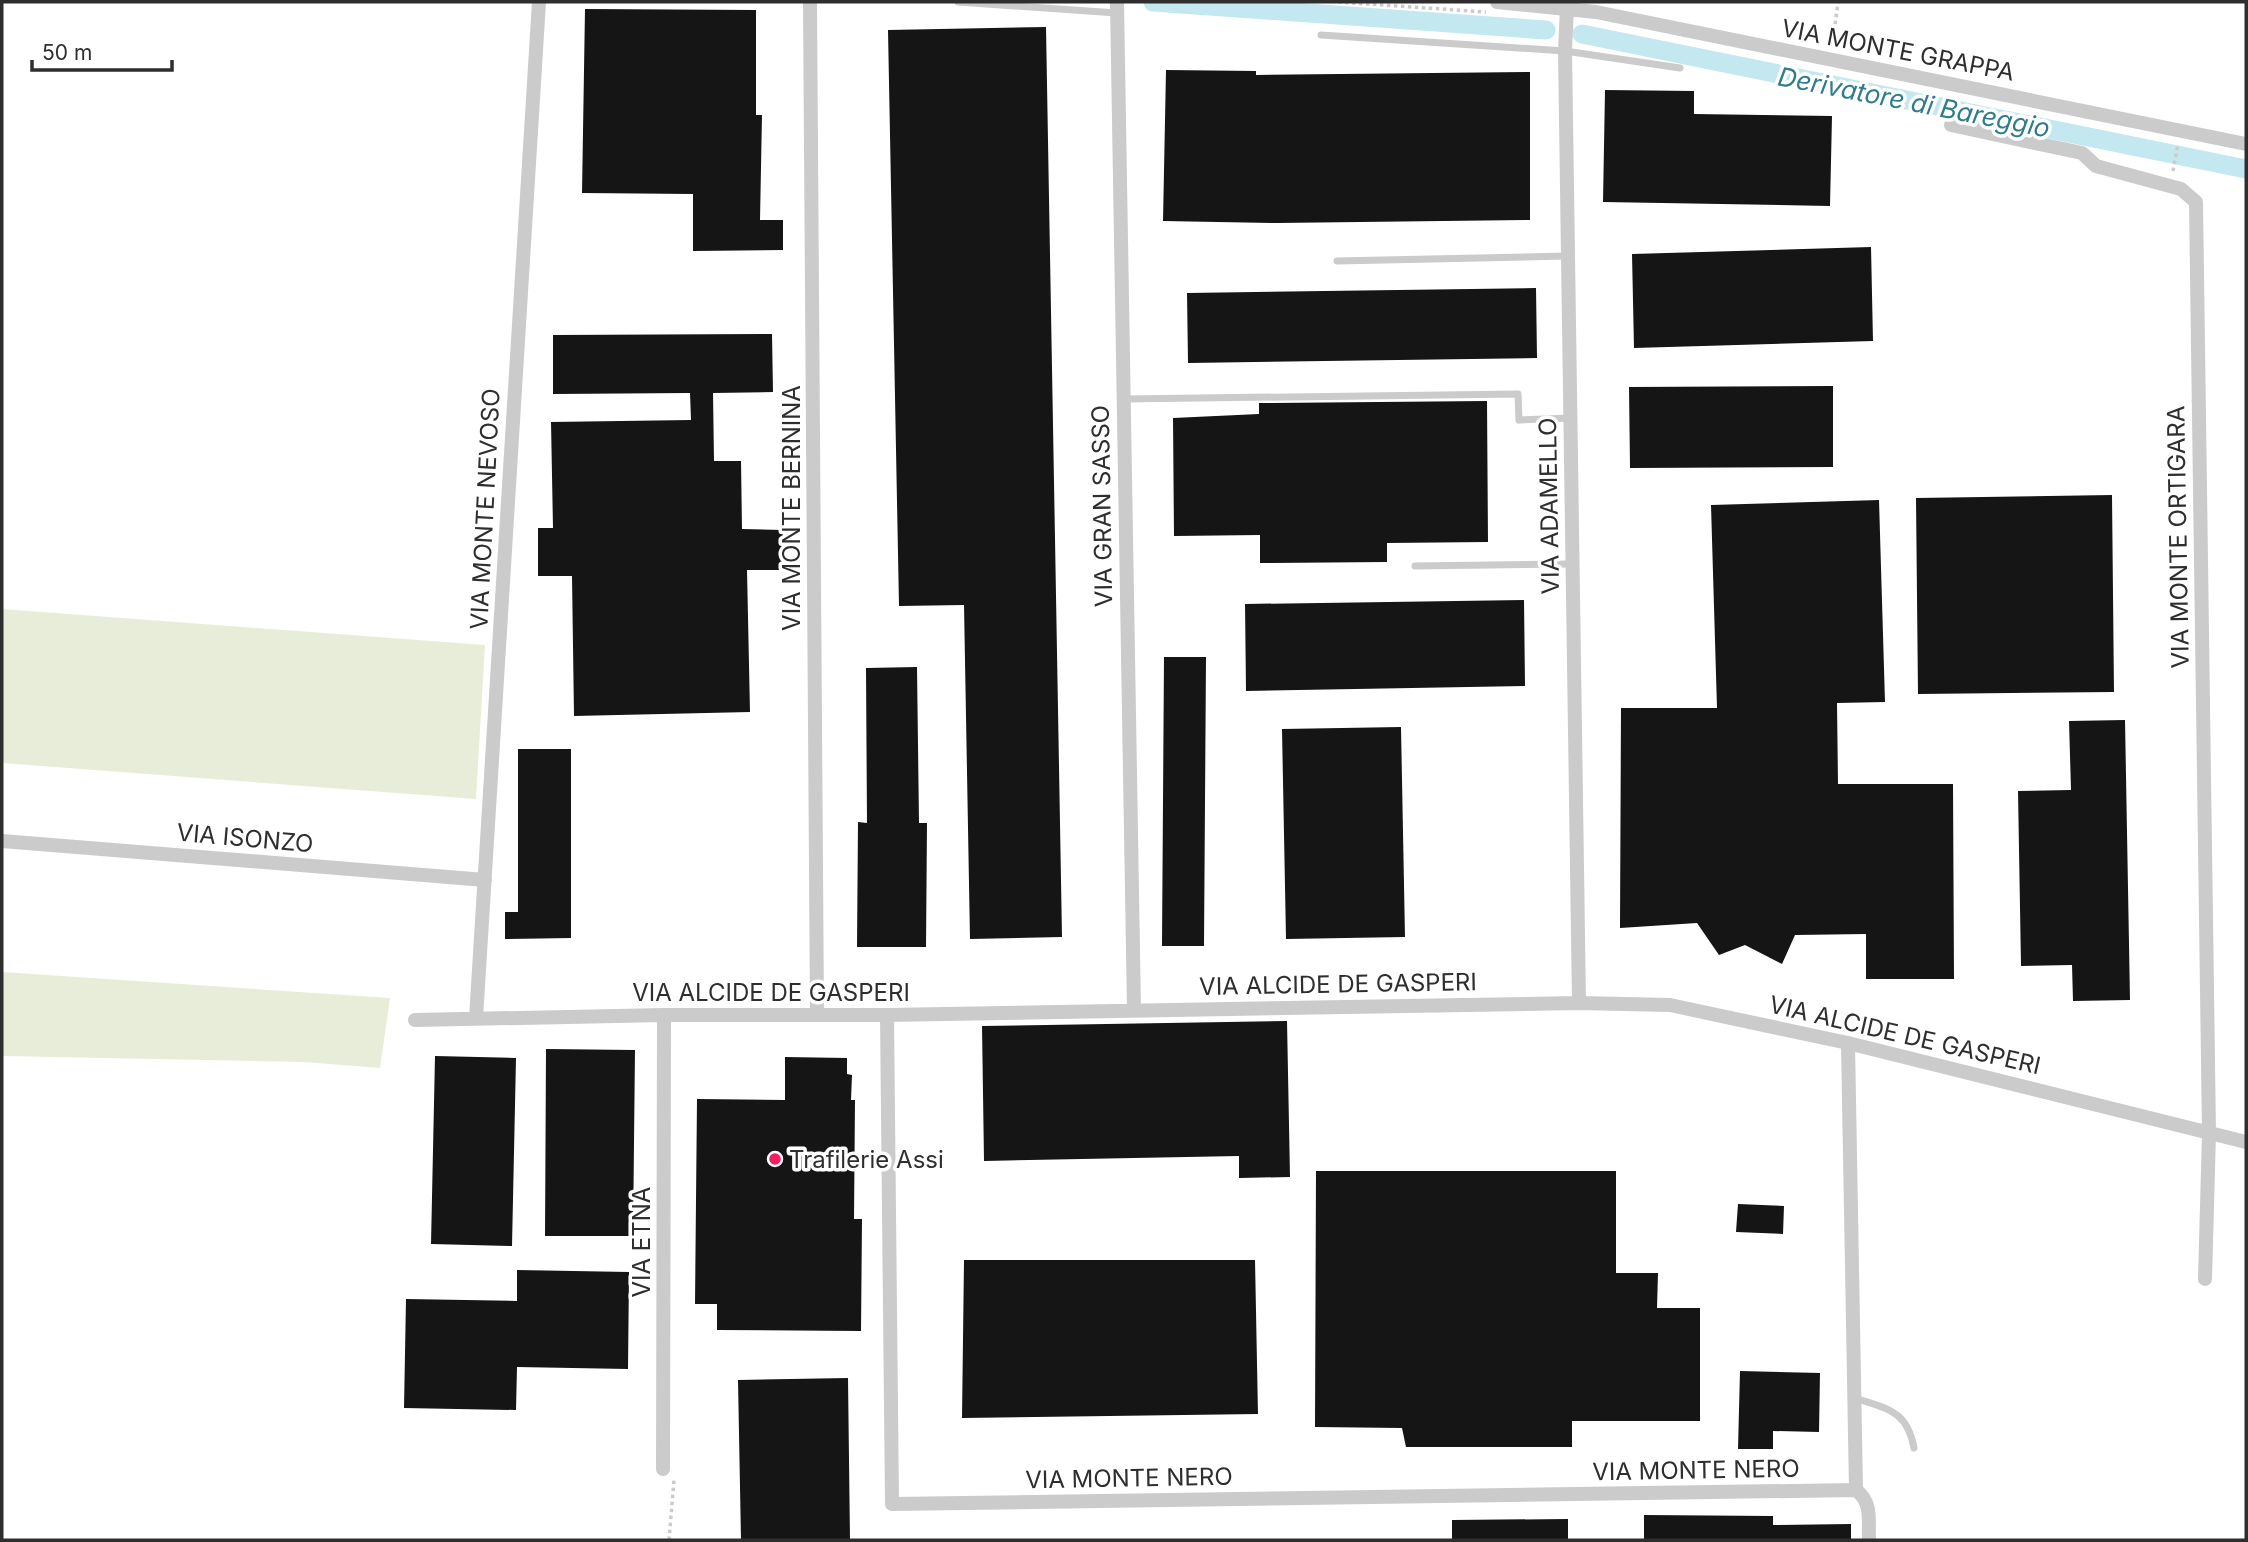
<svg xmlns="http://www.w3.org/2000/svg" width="2248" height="1542" font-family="Inter,sans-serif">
	<rect width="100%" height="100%" fill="#fff"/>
	<!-- green -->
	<path fill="#e8edda" d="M2 609 485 645 476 799 2 763Z
		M2 972 390 998 380 1068 304 1062 2 1056Z"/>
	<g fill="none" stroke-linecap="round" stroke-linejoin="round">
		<!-- canal -->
		<path stroke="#c4e8ef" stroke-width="19" d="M1153 2 1546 30
			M1582 34 2246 169"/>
	</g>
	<!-- building -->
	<path fill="#151515" d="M585 9 756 10V115H762L760 220H783V250L693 251V194L582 193Z
		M1046 27 1062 937 970 939 964 605 899 606 888 30Z
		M1166 70 1256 71V75L1530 72V220L1277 223 1163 221Z
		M1605 90 1694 91V114L1832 116 1830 206 1603 202Z
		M1871 247 1873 341 1634 348 1632 254Z
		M1536 288 1537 358 1188 363 1187 293Z
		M772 334 773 392 713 393 714 461H741L742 529 783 530V570H747L750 712 574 716 572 576H538V528H553L551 422 691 420 690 393 553 394V335Z
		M1833 386V467L1630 468 1629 387Z
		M1487 401 1488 542 1387 543V562L1260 563V535L1174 536 1173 418 1259 414V403Z
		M2112 495 2114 692 1918 694 1916 498Z
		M1879 500 1885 702 1837 703 1838 784H1953L1954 979H1866V934L1795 935 1782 964 1745 945 1719 955 1697 923 1620 928 1621 708H1717L1711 505Z
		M1524 600 1525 686 1246 691 1245 604Z
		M1164 657H1206L1204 946H1162Z
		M917 667 919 823H927L926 947H857L858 822 867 823 866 668Z
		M2125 720 2130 1000 2073 1001 2072 965 2021 966 2018 791 2071 790 2069 721Z
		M1401 727 1405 937 1286 939 1282 729Z
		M518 749H571V938L505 939V912H518Z
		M1287 1021 1290 1177 1239 1178V1156L984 1161 982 1026Z
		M546 1049 635 1050 633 1236H545Z
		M435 1056 516 1058 512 1246 431 1244Z
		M785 1057 847 1058V1074L852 1075 851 1100H855L854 1219H862L861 1331 717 1330V1304H695L697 1099 785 1100Z
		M1316 1171H1616V1273H1658L1657 1308H1700V1421H1572V1447H1406L1402 1428 1315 1427Z
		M1738 1204 1784 1206 1783 1234 1736 1232Z
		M964 1260H1255L1258 1414 962 1418Z
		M517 1270 629 1272 628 1369 517 1367 516 1410 404 1408 406 1299 517 1301Z
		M1740 1371 1820 1373 1819 1432 1773 1431V1449H1738Z
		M848 1378 850 1540H741L738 1380Z
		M1644 1515 1773 1516V1525L1851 1524V1540H1644Z
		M1568 1519V1540H1452V1520Z"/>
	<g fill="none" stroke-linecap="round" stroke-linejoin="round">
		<!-- path -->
		<path stroke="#cbcbcb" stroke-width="3.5" stroke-dasharray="3.5 3.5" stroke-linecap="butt" d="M1338 2 1486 12
			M1837 45 1835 25 1838 2
			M2173 171 2178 144
			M669 1540 674 1480"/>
		<!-- lane -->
		<path stroke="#cbcbcb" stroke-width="7" d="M958 2 1117 13
			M1321 35 1565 51 1680 68
			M1337 261 1567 256
			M1124 399 1518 394 1519 420 1571 418
			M1415 566 1573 564
			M1855 1398C1887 1409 1907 1410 1914 1448"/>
		<!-- street -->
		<path stroke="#cbcbcb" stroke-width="14" d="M810 2 817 1013
			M1117 2 1134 1010
			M1497 2 1596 12 2246 144
			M1567 7 1565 51 1579 1003
			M1951 125 2082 153 2096 166 2181 189 2196 202 2209 1133 2205 1279
			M2 841 485 880
			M887 1015 892 1504 1856 1490 1848 1043
			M476 1018 539 2
			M415 1020 664 1015H887L1579 1003 1670 1005 1848 1043 2246 1142
			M663 1469 664 1015
			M1856 1490C1873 1503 1868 1521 1869 1540"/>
	</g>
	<!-- markers -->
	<circle fill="#f61e60" stroke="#fff" stroke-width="2.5" cx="775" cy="1159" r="7"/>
	<g text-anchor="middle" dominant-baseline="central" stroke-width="7" stroke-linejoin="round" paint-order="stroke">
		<!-- street labels -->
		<g font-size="24" fill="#2e2e2e" stroke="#fff">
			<text transform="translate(1898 50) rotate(11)">VIA MONTE GRAPPA</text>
			<text transform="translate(1102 506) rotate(-91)">VIA GRAN SASSO</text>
			<text transform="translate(1549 506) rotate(-91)">VIA ADAMELLO</text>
			<text transform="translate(791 508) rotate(-90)">VIA MONTE BERNINA</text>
			<text transform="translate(485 509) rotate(-87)">VIA MONTE NEVOSO</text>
			<text transform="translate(2178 537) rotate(-91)">VIA MONTE ORTIGARA</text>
			<text transform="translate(245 838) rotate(5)">VIA ISONZO</text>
			<text transform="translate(1338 984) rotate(-1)">VIA ALCIDE DE GASPERI</text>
			<text x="771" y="992">VIA ALCIDE DE GASPERI</text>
			<text transform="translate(1905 1035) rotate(13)">VIA ALCIDE DE GASPERI</text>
			<text transform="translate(641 1242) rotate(-90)">VIA ETNA</text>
			<text transform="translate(1696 1470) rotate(-1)">VIA MONTE NERO</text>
			<text transform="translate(1129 1478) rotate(-1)">VIA MONTE NERO</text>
		</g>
		<!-- poi labels -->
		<g font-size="24" fill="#2e2e2e" stroke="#fff" text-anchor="start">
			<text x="789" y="1159">Trafilerie Assi</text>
		</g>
		<!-- water labels -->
		<g font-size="26" font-style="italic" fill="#307c8a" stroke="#fff">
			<text transform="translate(1914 102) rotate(11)">Derivatore di Bareggio</text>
		</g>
	</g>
	<!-- border -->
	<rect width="2248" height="1542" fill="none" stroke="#2e2e2e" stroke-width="7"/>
	<!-- scale -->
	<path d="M32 60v10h140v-10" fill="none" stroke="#2e2e2e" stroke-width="3.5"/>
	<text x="42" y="60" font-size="21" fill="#2e2e2e" stroke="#ffffff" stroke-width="5" paint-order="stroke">50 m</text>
</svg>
